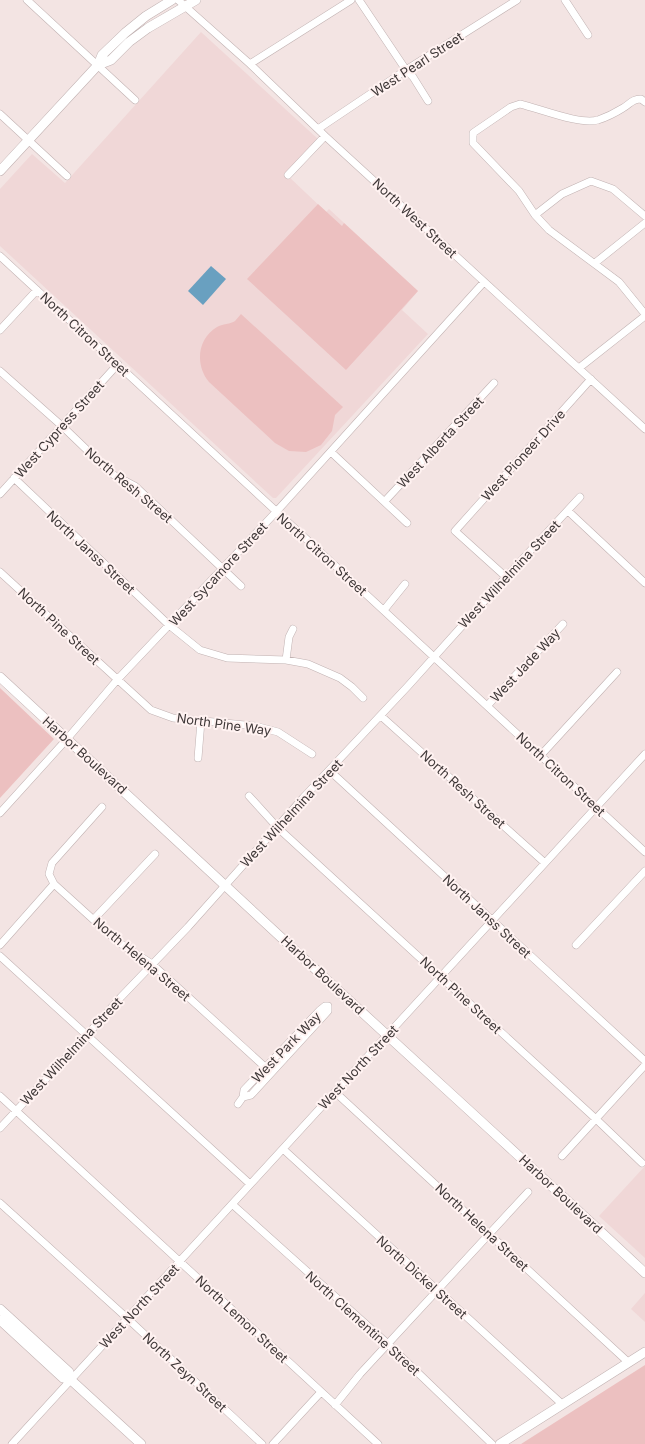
<svg xmlns="http://www.w3.org/2000/svg" width="645" height="1444" font-family="Inter,sans-serif">
	<rect width="100%" height="100%" fill="#f3e4e3"/>
	<!-- built -->
	<path fill="#f0d7d7" d="M201 32 318 139 286 174 326 212 329 209 418 291 402 310 428 334 276 498H273L0 246V189L32 154 65 183Z
		M645 1166V1258L599 1216Z
		M645 1293V1322L631 1309Z"/>
	<!-- green -->
	<path fill="#ecc0c0" d="M318 204 342 226 344 223 418 291 346 370 247 279Z
		M241 314 343 407 335 415 332 431 321 445 306 452 289 451 275 443 209 382C195 365 197 339 217 327 222 324 231 324 235 321 237 319 239 316 241 314Z
		M0 688 54 739 0 798Z
		M645 1365V1444H521Z"/>
	<!-- water -->
	<path fill="#69a0c0" d="M211 266 226 279 203 305 188 291Z"/>
	<g fill="none" stroke-linecap="round" stroke-linejoin="round">
		<!-- minor casing -->
		<g stroke="#c1b2b2" stroke-width="8">
			<path id="minor" d="M27 0 135 100
				M178 0 250 64 325 136 645 429
				M359 0 406 70 413 77 428 101
				M565 0 588 35
				M250 64 351 0
				M645 102 641 99C632 99 630 104 623 108 615 113 607 117 598 120 579 125 541 109 520 104L511 107 473 133V143L519 191 535 215 549 230 619 282 645 314
				M0 114 67 176
				M318 129 406 70 517 0
				M288 175 325 136
				M535 215 562 194 591 181 613 189 645 216
				M0 256 645 852
				M595 263 645 223
				M0 330 37 290
				M579 368 645 316
				M0 371 62 426 112 474 135 486 241 586
				M331 452 407 523
				M14 478 169 625 200 650 227 658 286 660 308 664 340 678 352 687 363 698
				M0 494 118 364
				M385 501 494 383
				M568 511 645 583
				M0 572 151 710 173 718 255 726 278 732 312 754
				M506 577 455 531 591 379
				M384 610 405 584
				M286 660 289 637 293 629
				M487 706 563 624
				M381 716 545 863
				M541 755 617 672
				M198 758 201 721
				M330 771 645 1061
				M249 796 278 828 596 1119 642 1163
				M0 813 67 739 117 680 276 512 484 282
				M54 884 118 942 152 964 265 1067
				M94 919 155 854
				M0 945 54 884 49 874 52 863 102 807
				M576 945 645 871
				M0 956 250 1184
				M335 1092 628 1362
				M0 1096 378 1444
				M238 1104 243 1097 244 1090 320 1010 325 1006H328V1011L251 1095 243 1097
				M0 1128 87 1035 121 997 188 927 303 798 408 686 506 577 580 497
				M283 1149 562 1404
				M562 1156 645 1065
				M0 1203 127 1318 262 1444
				M232 1204 388 1344 492 1444
				M335 1405 360 1374 528 1192
				M12 1444 645 754
				M273 1444 321 1392"/>
		</g>
		<!-- major casing -->
		<g stroke="#c1b2b2" stroke-width="10">
			<path id="major" d="M98 65 111 60 129 42 148 28 196 0
				M0 171 98 65 102 55 125 33 146 16 172 0
				M0 677C113 782 227 887 340 992 442 1086 544 1178 645 1273
				M0 1309 69 1372 71 1380
				M0 1320 63 1378 71 1380 141 1444
				M500 1444 645 1352"/>
		</g>
		<!-- minor -->
		<use href="#minor" stroke="#fff" stroke-width="7"/>
		<!-- major -->
		<use href="#major" stroke="#fff" stroke-width="9"/>
	</g>
	<g text-anchor="middle" dominant-baseline="central" stroke-width="4" stroke-linejoin="round" paint-order="stroke">
		<!-- street labels -->
		<g font-size="13" fill="#3e3737" stroke="#fff2f1">
			<text transform="translate(417 64) rotate(-33)">West Pearl Street</text>
			<text transform="translate(415 218) rotate(43)">North West Street</text>
			<text transform="translate(85 334) rotate(43)">North Citron Street</text>
			<text transform="translate(59 429) rotate(-48)">West Cypress Street</text>
			<text transform="translate(440 442) rotate(-47)">West Alberta Street</text>
			<text transform="translate(523 455) rotate(-48)">West Pioneer Drive</text>
			<text transform="translate(129 485) rotate(40)">North Resh Street</text>
			<text transform="translate(91 552) rotate(43)">North Janss Street</text>
			<text transform="translate(322 554) rotate(42)">North Citron Street</text>
			<text transform="translate(218 574) rotate(-47)">West Sycamore Street</text>
			<text transform="translate(509 574) rotate(-47)">West Wilhelmina Street</text>
			<text transform="translate(59 626) rotate(43)">North Pine Street</text>
			<text transform="translate(525 665) rotate(-47)">West Jade Way</text>
			<text transform="translate(224 724) rotate(8)">North Pine Way</text>
			<text transform="translate(85 755) rotate(42)">Harbor Boulevard</text>
			<text transform="translate(561 774) rotate(43)">North Citron Street</text>
			<text transform="translate(463 789) rotate(42)">North Resh Street</text>
			<text transform="translate(291 813) rotate(-47)">West Wilhelmina Street</text>
			<text transform="translate(487 916) rotate(43)">North Janss Street</text>
			<text transform="translate(142 959) rotate(40)">North Helena Street</text>
			<text transform="translate(323 975) rotate(43)">Harbor Boulevard</text>
			<text transform="translate(461 995) rotate(43)">North Pine Street</text>
			<text transform="translate(286 1047) rotate(-46)">West Park Way</text>
			<text transform="translate(71 1051) rotate(-47)">West Wilhelmina Street</text>
			<text transform="translate(358 1067) rotate(-47)">West North Street</text>
			<text transform="translate(561 1194) rotate(43)">Harbor Boulevard</text>
			<text transform="translate(482 1227) rotate(43)">North Helena Street</text>
			<text transform="translate(422 1277) rotate(42)">North Dickel Street</text>
			<text transform="translate(139 1306) rotate(-47)">West North Street</text>
			<text transform="translate(242 1319) rotate(43)">North Lemon Street</text>
			<text transform="translate(363 1323) rotate(42)">North Clementine Street</text>
			<text transform="translate(185 1372) rotate(43)">North Zeyn Street</text>
		</g>
	</g>
</svg>
